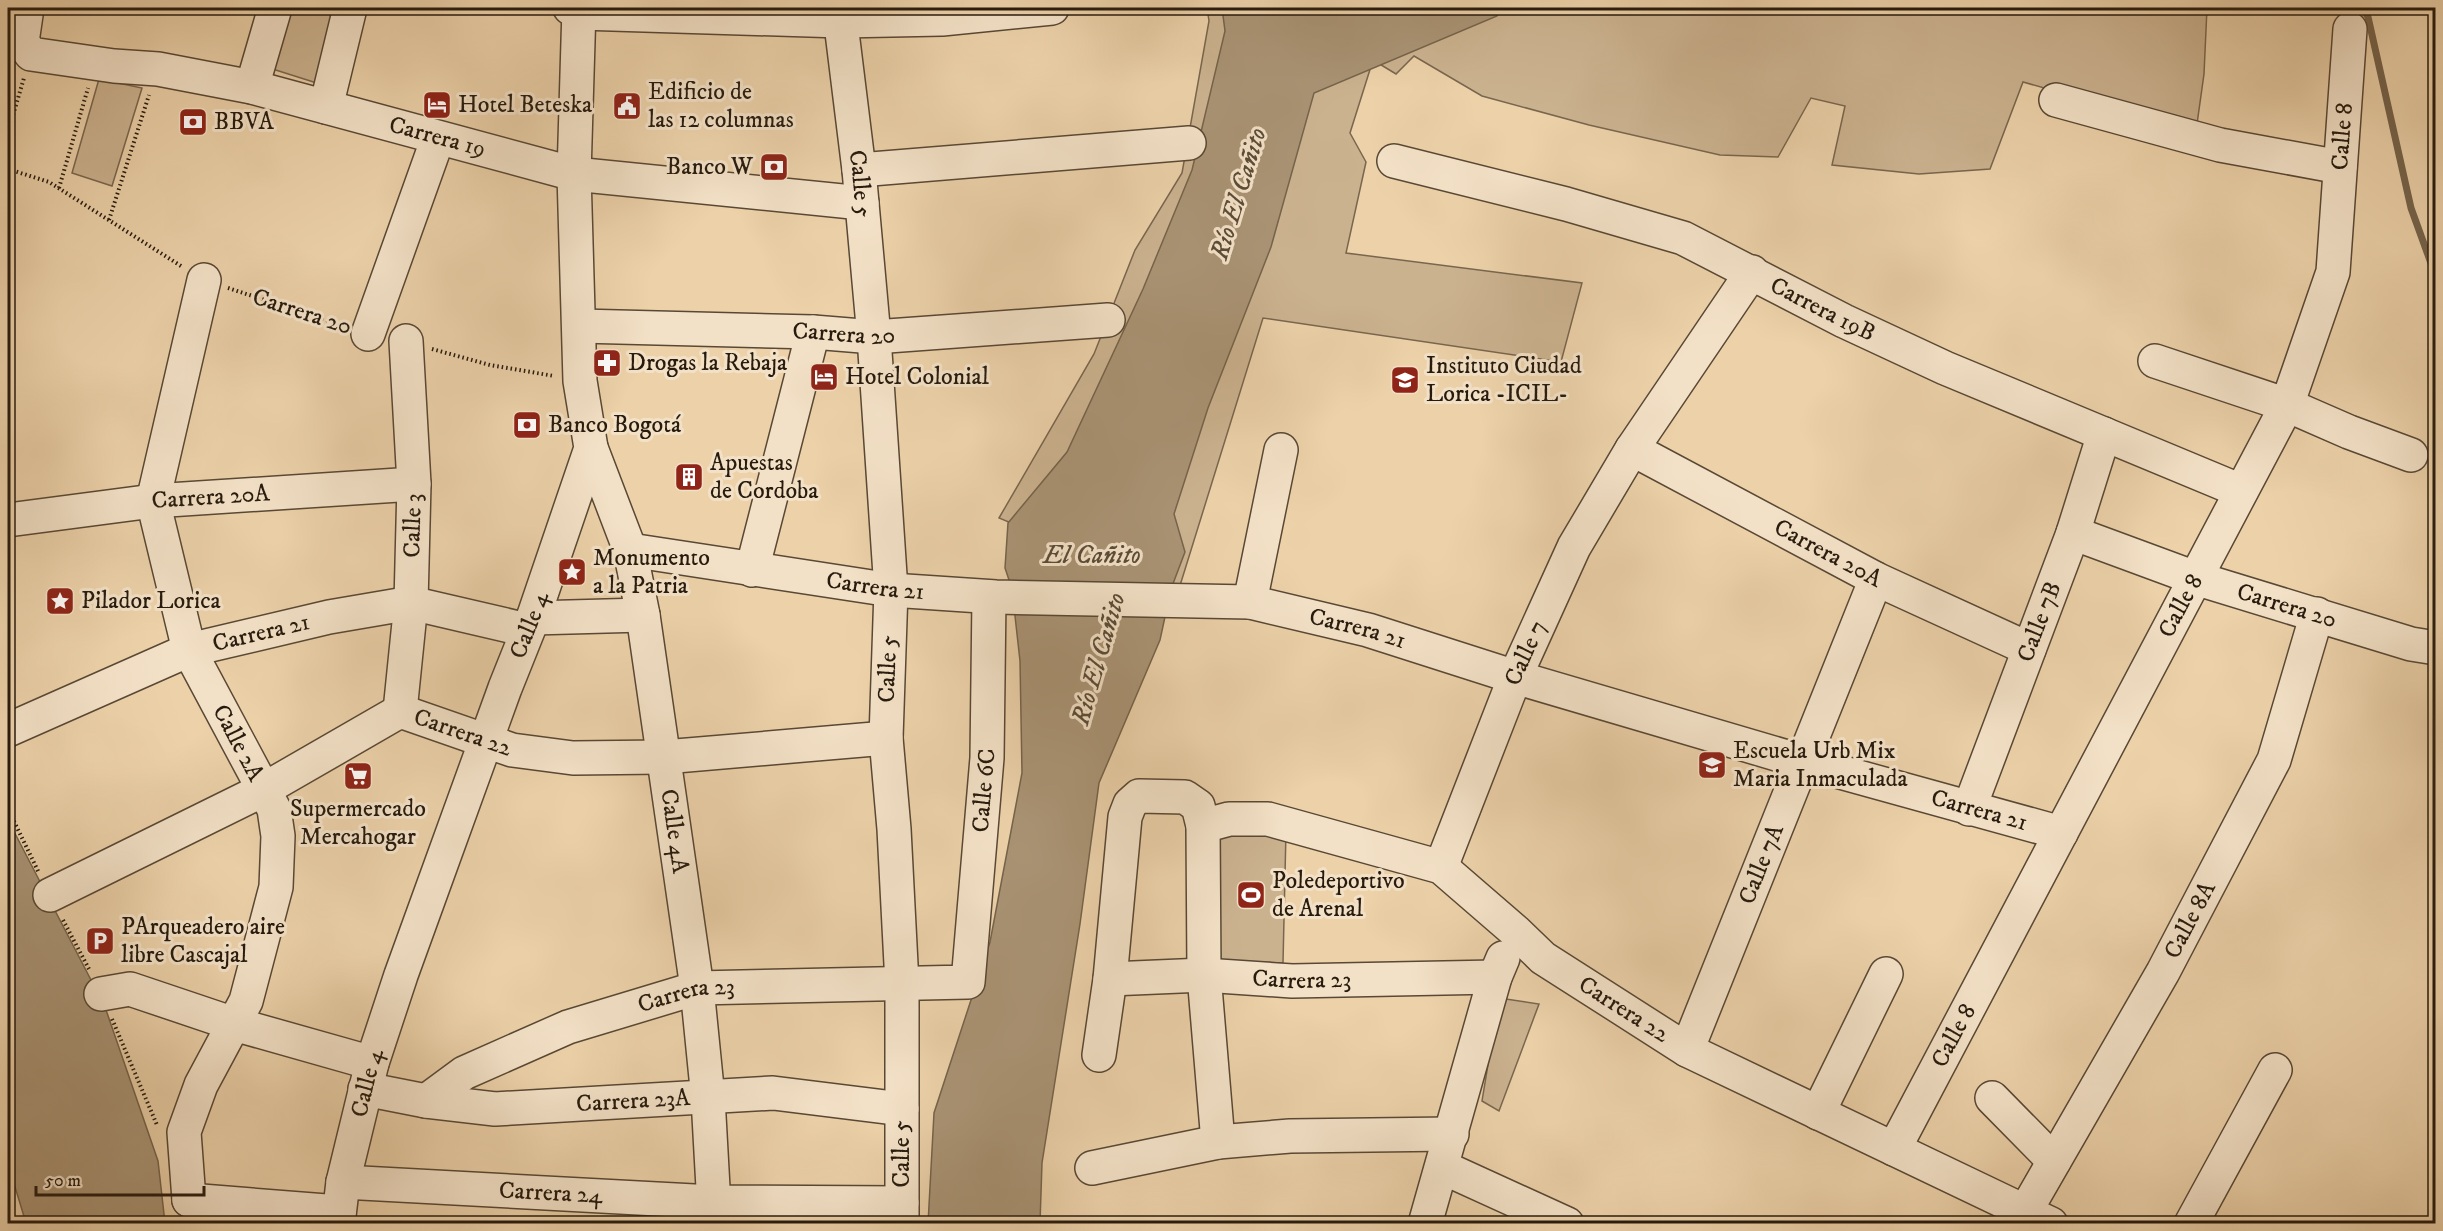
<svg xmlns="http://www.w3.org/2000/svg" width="2443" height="1231" font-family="'IM FELL DW Pica',serif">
	<rect width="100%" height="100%" fill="#ecd1a9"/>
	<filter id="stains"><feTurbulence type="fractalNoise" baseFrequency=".00333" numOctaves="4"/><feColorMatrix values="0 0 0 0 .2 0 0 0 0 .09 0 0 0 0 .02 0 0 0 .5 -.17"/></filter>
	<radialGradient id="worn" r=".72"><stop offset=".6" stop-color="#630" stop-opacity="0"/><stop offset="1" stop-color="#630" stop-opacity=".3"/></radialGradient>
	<!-- green -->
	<path fill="#cbb28f" stroke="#79664e" stroke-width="1.5" d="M280 8H342L323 85 263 66Z
		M1207 8H2207L2204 74 2196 131 2023 82 1990 169 1919 174 1832 165 1845 106 1811 98 1778 157 1720 155 1589 125 1482 96 1414 56 1396 74 1373 60 1350 133 1366 162 1346 253 1582 283 1561 362 1263 318 1178 592 999 518 1094 354 1135 250 1182 173 1209 21Z
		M99 79 142 88 112 186 72 173Z
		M1218 831H1286L1283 963 1218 960Z
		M1499 998 1539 1004 1499 1111 1482 1101Z"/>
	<!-- water -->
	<path fill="#a99374" stroke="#75634b" stroke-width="1.5" d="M1222 8H1500L1497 16 1314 93 1271 247 1208 408 1174 514 1185 552 1171 589 1160 640 1099 783 1080 924 1042 1163 1040 1223 928 1224 934 1113 990 942 1022 773 1020 661 1012 589 1005 568 1008 523 1067 452 1143 289 1192 170 1225 31Z
		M8 820 105 1007 158 1161 165 1223H26L8 1164Z"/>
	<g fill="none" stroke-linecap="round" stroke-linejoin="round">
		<!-- stream -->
		<path stroke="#75634b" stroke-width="7" d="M2363 8 2368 17 2411 208 2436 277"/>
		<!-- minor casing -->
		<g stroke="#584835" stroke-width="36">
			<g id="minor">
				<path id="s1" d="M27 8 22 42 31 54 114 66 158 69 252 87 574 174 862 203"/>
				<path d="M570 8 580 13 841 21 942 19 1052 8"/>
				<path id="s2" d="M839 8 859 170 874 337 891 590 886 738 894 829 902 984V1224"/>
				<path d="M252 87 275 8"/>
				<path d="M2056 100 2220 145 2340 167"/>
				<path d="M326 107 350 8"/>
				<path id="s3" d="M1394 161 1566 204 1683 238 1844 321 1945 368 2241 491"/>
				<path d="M859 170 1189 143"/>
				<path id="s4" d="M580 326 813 332 874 337 1108 320"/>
				<path d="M368 334 438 138"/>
				<path d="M2155 361 2287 405 2349 432 2411 455"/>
				<path id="s5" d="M591 448 630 550 643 615 697 988 708 1098 715 1224"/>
				<path id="s6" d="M1632 449 1876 579 2029 649"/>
				<path id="s7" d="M8 520 153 501 414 484"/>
				<path id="s8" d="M2073 533 2195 578 2411 644 2436 648"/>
				<path id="s9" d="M630 550 891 590 996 597 1250 602 1368 630 1515 677 1804 762 2061 833"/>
				<path d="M752 570 813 332"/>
				<path d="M1250 602 1281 450"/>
				<path d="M533 618 643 615"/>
				<path id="s10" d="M400 711 411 603 414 484 406 341"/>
				<path id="s11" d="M8 730 189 650 329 617 411 603 527 630"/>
				<path id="s12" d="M1969 809 2073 533 2104 434"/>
				<path id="s13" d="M1203 826 1229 819H1268L1441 867 1515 931 1543 958 1687 1050 2051 1224"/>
				<path id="s14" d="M1441 867 1515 677 1574 547 1632 449 1752 272"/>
				<path id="s15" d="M50 895 263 790 400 711 512 750 573 758 664 757 886 738"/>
				<path id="s16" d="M1110 979 1204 975 1292 981 1495 977"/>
				<path d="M101 994 130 989 234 1024 372 1063"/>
				<path id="s17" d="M1687 1050 1876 579"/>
				<path d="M1099 1055 1110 979 1125 817 1130 804 1139 796 1185 797 1198 806 1203 826 1204 975 1218 1142"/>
				<path id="s18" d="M365 1089 426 1101 495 1109 773 1093 902 1109"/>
				<path d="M1992 1098 2054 1161"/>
				<path id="s19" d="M426 1101 464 1073 568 1027 697 988 968 982 987 758 989 597"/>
				<path d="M1818 1113 1886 974"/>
				<path id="s20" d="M1894 1149 2287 405 2333 272 2350 29"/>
				<path d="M1442 1167 1567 1224"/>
				<path d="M1092 1168 1218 1142 1290 1136 1452 1134"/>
				<path id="s21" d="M343 1182 713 1202 902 1203"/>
				<path d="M189 1200 184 1132 201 1085 246 1001 276 887 278 836 274 809 189 650 153 501 204 280"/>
				<path d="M189 1200 339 1212"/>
				<path id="s22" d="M2026 1210 2163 972 2274 760 2317 614"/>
				<path id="s23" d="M338 1224 343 1182 372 1063 401 975 505 688 533 618 591 448 580 381 574 174 579 8"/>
				<path d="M1425 1224 1495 977 1503 958"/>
				<path d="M2191 1224 2275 1070"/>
			</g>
		</g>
		<!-- path -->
		<path stroke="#271b0e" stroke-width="4" stroke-dasharray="1.5 3" stroke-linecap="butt" d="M8 132 24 78
			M8 169 49 182 181 266
			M59 188 88 88
			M109 220 149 95
			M228 288 344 326
			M432 349 490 365 554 376
			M8 809 39 873
			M63 920 90 971
			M112 1019 157 1125"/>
		<!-- minor -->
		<use href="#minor" stroke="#f3e1c7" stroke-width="33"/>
	</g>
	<!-- icons -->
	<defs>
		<g id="hotel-square" transform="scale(1.5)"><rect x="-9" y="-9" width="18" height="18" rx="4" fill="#8f2418" stroke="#f3e1c7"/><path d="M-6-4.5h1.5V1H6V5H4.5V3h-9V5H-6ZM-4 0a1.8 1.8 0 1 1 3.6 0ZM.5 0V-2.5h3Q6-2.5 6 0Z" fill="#fff"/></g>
		<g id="civic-square" transform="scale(1.5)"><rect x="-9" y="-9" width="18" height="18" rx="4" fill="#8f2418" stroke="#f3e1c7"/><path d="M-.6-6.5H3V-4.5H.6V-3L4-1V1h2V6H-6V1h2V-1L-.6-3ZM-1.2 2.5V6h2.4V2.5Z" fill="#fff"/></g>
		<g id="bank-square" transform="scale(1.5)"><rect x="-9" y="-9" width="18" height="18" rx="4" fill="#8f2418" stroke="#f3e1c7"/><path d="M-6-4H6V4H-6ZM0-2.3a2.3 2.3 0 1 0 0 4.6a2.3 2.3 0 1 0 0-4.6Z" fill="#fff"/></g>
		<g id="pharmacy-square" transform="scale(1.5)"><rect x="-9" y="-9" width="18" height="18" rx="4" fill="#8f2418" stroke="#f3e1c7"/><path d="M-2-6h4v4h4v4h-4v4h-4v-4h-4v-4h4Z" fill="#fff"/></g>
		<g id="university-square" transform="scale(1.5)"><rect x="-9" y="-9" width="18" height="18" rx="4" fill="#8f2418" stroke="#f3e1c7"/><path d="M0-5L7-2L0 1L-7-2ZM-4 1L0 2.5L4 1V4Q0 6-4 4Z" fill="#fff"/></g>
		<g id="building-square" transform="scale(1.5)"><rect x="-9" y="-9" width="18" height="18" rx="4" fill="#8f2418" stroke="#f3e1c7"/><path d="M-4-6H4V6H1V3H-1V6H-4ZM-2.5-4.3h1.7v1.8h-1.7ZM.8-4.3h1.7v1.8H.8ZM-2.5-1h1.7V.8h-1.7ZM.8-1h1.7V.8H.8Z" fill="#fff"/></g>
		<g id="sight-square" transform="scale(1.5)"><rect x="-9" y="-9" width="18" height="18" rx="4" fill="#8f2418" stroke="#f3e1c7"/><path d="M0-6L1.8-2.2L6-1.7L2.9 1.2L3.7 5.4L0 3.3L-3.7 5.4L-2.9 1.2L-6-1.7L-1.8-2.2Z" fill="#fff"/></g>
		<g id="school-square" transform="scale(1.5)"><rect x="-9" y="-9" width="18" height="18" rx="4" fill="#8f2418" stroke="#f3e1c7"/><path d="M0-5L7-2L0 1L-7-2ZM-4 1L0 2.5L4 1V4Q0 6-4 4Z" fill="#fff"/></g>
		<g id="supermarket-square" transform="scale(1.5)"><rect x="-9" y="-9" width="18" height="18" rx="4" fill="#8f2418" stroke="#f3e1c7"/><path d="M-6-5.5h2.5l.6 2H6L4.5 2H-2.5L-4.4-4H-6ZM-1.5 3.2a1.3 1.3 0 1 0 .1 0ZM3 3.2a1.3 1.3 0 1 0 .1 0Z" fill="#fff"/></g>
		<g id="stadium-square" transform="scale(1.5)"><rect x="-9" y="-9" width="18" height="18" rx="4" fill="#8f2418" stroke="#f3e1c7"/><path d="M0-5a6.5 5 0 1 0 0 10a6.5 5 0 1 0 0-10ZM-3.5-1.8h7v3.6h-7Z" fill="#fff"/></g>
		<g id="parking-square" transform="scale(1.5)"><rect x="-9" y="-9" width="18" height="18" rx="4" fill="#8f2418" stroke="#f3e1c7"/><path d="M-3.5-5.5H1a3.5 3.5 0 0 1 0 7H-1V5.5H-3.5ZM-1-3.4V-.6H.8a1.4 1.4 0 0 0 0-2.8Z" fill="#fff"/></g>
	</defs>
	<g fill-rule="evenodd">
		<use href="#hotel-square" x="437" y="105"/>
		<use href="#civic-square" x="627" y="106"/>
		<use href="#bank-square" x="193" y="122"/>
		<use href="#bank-square" x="774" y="167"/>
		<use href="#pharmacy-square" x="607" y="363"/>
		<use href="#hotel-square" x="824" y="377"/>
		<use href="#university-square" x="1405" y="380"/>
		<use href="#bank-square" x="527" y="425"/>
		<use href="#building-square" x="689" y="477"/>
		<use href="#sight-square" x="572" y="572"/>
		<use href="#sight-square" x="60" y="601"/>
		<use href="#school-square" x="1712" y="765"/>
		<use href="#supermarket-square" x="358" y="776"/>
		<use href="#stadium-square" x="1251" y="895"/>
		<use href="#parking-square" x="100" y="941"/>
	</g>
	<g text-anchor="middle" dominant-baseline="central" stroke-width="6" stroke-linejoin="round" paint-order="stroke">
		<!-- poi labels -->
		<g font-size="24" fill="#271b0e" stroke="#f3e1c7" text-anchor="start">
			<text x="648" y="92">Edificio de<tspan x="648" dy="28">las 12 columnas</tspan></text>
			<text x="458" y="105">Hotel Beteska</text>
			<text x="214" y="122">BBVA</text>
			<text x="753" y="167" text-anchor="end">Banco W</text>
			<text x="628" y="363">Drogas la Rebaja</text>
			<text x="1426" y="366">Instituto Ciudad<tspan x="1426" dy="28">Lorica -ICIL-</tspan></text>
			<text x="845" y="377">Hotel Colonial</text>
			<text x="548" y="425">Banco Bogotá</text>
			<text x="710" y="463">Apuestas<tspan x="710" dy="28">de Cordoba</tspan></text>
			<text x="593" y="558">Monumento<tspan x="593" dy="28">a la Patria</tspan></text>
			<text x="81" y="601">Pilador Lorica</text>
			<text x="1733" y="751">Escuela Urb Mix<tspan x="1733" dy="28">Maria Inmaculada</tspan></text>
			<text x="358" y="809" text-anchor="middle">Supermercado<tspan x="358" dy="28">Mercahogar</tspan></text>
			<text x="1272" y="881">Poledeportivo<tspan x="1272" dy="28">de Arenal</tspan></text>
			<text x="121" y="927">PArqueadero aire<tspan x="121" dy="28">libre Cascajal</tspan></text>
		</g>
		<!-- street labels -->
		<g font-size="24" fill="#271b0e" stroke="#f3e1c7">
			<text stroke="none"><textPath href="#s20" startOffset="1118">Calle 8</textPath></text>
			<text stroke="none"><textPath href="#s1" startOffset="465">Carrera 19</textPath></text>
			<text stroke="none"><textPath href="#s2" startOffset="177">Calle 5</textPath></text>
			<text stroke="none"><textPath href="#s3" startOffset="456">Carrera 19B</textPath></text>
			<text transform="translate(302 312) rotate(18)">Carrera 20</text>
			<text stroke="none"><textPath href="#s4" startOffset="264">Carrera 20</textPath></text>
			<text stroke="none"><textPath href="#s7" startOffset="204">Carrera 20A</textPath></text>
			<text stroke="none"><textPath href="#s10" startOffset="186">Calle 3</textPath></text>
			<text stroke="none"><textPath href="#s6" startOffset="222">Carrera 20A</textPath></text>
			<text stroke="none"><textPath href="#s9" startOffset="248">Carrera 21</textPath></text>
			<text stroke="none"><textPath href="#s8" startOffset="226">Carrera 20</textPath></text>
			<text stroke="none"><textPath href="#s20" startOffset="614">Calle 8</textPath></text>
			<text stroke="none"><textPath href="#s12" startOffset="200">Calle 7B</textPath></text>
			<text stroke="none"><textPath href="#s23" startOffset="630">Calle 4</textPath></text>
			<text stroke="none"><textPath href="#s9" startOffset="734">Carrera 21</textPath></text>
			<text stroke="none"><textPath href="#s11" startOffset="272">Carrera 21</textPath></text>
			<text stroke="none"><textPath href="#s14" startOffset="230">Calle 7</textPath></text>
			<text transform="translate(888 669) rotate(-88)">Calle 5</text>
			<text stroke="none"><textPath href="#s15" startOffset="462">Carrera 22</textPath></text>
			<text transform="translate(238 743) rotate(62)">Calle 2A</text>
			<text stroke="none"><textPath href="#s19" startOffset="759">Calle 6C</textPath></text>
			<text stroke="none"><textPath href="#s9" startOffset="1382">Carrera 21</textPath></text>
			<text stroke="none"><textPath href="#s5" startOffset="394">Calle 4A</textPath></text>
			<text stroke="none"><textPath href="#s17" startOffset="200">Calle 7A</textPath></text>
			<text stroke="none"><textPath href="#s22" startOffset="333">Calle 8A</textPath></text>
			<text stroke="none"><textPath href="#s16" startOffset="192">Carrera 23</textPath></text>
			<text stroke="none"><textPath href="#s19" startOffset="284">Carrera 23</textPath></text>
			<text stroke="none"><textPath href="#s13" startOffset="478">Carrera 22</textPath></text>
			<text stroke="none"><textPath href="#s20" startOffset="128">Calle 8</textPath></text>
			<text stroke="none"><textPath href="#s23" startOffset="144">Calle 4</textPath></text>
			<text stroke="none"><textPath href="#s18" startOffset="270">Carrera 23A</textPath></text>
			<text transform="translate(902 1154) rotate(-90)">Calle 5</text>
			<text stroke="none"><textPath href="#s21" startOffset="208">Carrera 24</textPath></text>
		</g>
		<!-- water labels -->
		<g font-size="26" font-style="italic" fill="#5b4b37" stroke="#f3e1c7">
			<text transform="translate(1239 194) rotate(-73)">Río El Cañito</text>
			<text x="1092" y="555">El Cañito</text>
			<text transform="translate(1099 659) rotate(-74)">Río El Cañito</text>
		</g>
	</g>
	<!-- margin -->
	<rect width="2443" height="1231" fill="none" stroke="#ecd1a9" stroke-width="30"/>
	<rect x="9" y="9" width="2425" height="1213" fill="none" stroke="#271b0e" stroke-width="3"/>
	<rect x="15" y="15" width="2413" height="1201" fill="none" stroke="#271b0e" stroke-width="1.5"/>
	<!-- scale -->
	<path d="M36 1186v9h168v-9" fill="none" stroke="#271b0e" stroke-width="3"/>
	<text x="45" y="1186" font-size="18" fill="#271b0e" stroke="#f3e1c7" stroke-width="4.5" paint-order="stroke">50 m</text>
	<rect width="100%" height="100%" filter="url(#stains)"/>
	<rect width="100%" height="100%" fill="url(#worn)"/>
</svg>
